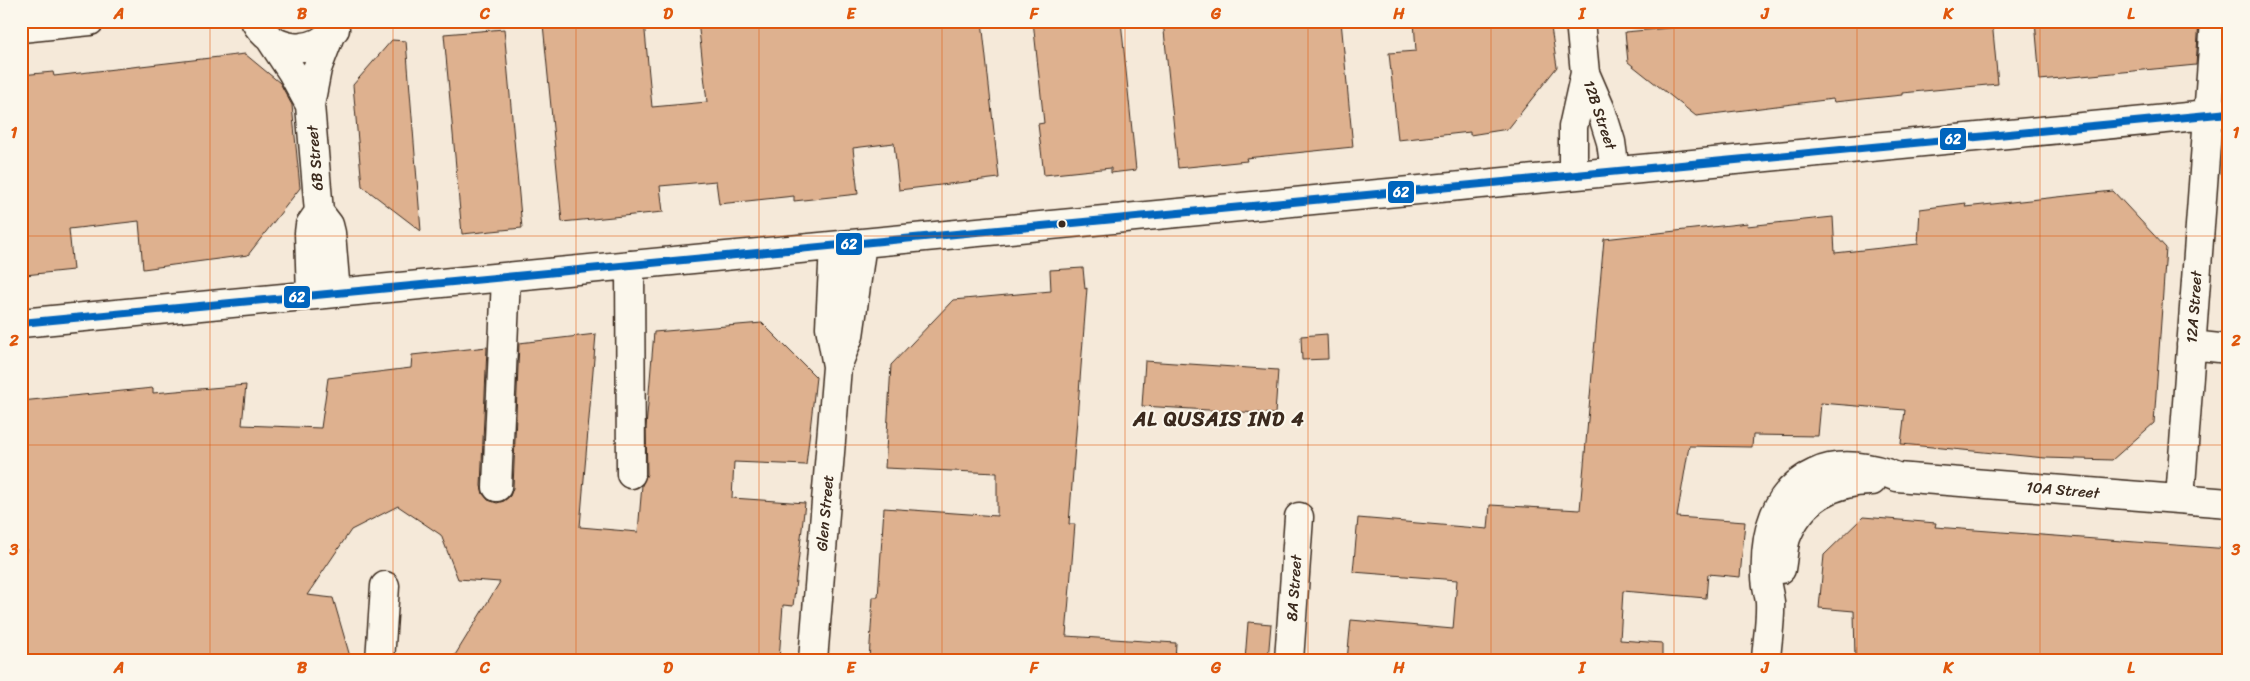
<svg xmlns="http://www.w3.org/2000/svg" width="2250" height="681" font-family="Sriracha,sans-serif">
	<rect width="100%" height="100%" fill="#f5e9d9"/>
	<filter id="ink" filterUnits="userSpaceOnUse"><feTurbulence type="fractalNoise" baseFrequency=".02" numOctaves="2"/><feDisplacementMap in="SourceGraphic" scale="10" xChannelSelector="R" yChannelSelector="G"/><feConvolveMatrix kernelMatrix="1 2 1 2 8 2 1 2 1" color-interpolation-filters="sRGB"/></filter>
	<g filter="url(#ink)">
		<!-- building -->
		<path fill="#deb18f" stroke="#3b2a1e" d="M573 21H644L652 107 707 102 698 21H982L999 178 899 190 894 143 853 148 858 194 794 201V196L719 204 716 181 660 186 663 212 562 222 543 24Z
			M1033 21H1121L1136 170 1111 173V168L1044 175 1038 124 1044 123Z
			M1163 21H1341L1353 147 1246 158 1247 161 1178 168Z
			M1414 21H1550L1557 67 1508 129 1470 135V132L1398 140 1389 53 1416 51Z
			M1746 21H1992L1998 84 1902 93V95L1834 102 1833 99 1696 116 1628 62 1625 32Z
			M2035 21H2199L2196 65 2040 80Z
			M504 29 522 228 462 234 444 34Z
			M392 40 406 41 421 231 362 186 353 85Z
			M245 54 280 83 292 105 300 188 248 255 143 269 139 221 69 229 73 270 25 275 21 239V75L53 72 54 76Z
			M2113 191 2166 248 2154 423 2112 460 2045 458 1901 444 1905 410 1821 403 1818 436 1753 435 1752 447 1689 446 1677 517 1745 522 1740 577 1708 574 1706 598 1623 591 1620 640 1662 643V660H1347L1351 620 1453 629 1457 580 1353 572 1358 518 1488 529 1490 505 1580 510 1604 239 1748 223 1747 226 1833 217 1835 253 1918 244 1920 209 1966 203 1965 207Z
			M1083 268 1085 289 1087 288 1069 524H1075L1066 636 1176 643 1175 660H869L873 597H878L884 508 997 516V473L885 468 891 365 953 300 1051 291 1050 270Z
			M762 323 816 377 806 465 734 462 732 498 805 503 793 606 783 605 779 660H452L500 582 458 579 441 535 398 506 351 530 307 595 333 598 351 660H21V599L26 549H21V401L153 388V393L246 385 242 425 321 428 328 378 411 368 412 355 487 347 481 486 483 494 488 500 497 503 504 501 510 496 513 488 519 343 596 334 580 527 638 532 642 485 647 474 646 428 654 332Z
			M1327 334 1328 359 1302 360 1301 336Z
			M1145 361 1278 370 1275 414 1142 406Z
			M1863 517 1936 523 1935 527 2229 549V660H1855L1854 611 1819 608 1824 555Z
			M1248 622 1271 624 1268 660H1245Z"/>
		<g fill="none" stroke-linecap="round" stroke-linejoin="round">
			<!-- minor casing -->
			<g stroke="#3b2a1e" stroke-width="31">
				<path id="minor" d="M255 21C272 52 312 57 335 29
					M1580 21 1585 73 1601 110 1611 142 1615 171
					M21 28 90 21
					M330 35 317 69 310 105 319 212 329 225 331 233 336 293
					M271 40 292 72 310 105
					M1573 175V127L1585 73
					M834 246 830 327 837 366
					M630 265 631 474
					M311 295 309 233 310 225 319 212
					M21 323 2229 113
					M2191 345 2229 349
					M497 487 506 277
					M2180 499 2215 21
					M1781 569C1783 559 1783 548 1786 538 1800 500 1832 481 1872 481
					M380 660 385 586
					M813 660 837 367 849 336 862 243
					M1289 660 1299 517
					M1766 660C1767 641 1771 621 1770 602 1769 594 1766 585 1766 576 1764 534 1774 491 1815 473 1840 461 1873 467 1897 477L2229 503"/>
			</g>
			<!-- minor -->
			<use href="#minor" stroke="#fbf7ec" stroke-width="28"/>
			<!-- bus-1 casing -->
			<g stroke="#fbf7ec" stroke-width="11">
				<path id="bus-1" d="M21 323 2229 113"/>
			</g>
			<!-- bus-1 -->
			<use href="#bus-1" stroke="#0065bd" stroke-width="8"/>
		</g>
	</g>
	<!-- grid -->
	<path fill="none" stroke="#df570d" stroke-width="1" stroke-opacity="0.55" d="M210 21V660M393 21V660M576 21V660M759 21V660M942 21V660M1125 21V660M1308 21V660M1491 21V660M1674 21V660M1857 21V660M2040 21V660M21 236H2229M21 445H2229"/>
	<!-- markers -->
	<circle fill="#3b2a1e" stroke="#fbf7ec" stroke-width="2" cx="1062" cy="224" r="4.5"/>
	<g text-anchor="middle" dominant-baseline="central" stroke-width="4" stroke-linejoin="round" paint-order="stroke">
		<!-- street labels -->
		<g font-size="15" fill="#3b2a1e" stroke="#fbf7ec">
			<text transform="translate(1600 115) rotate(71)">12B Street</text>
			<text transform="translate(315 158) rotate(-95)">6B Street</text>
			<text transform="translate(2194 307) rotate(-86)">12A Street</text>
			<text transform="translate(2063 490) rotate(5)">10A Street</text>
			<text transform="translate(825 513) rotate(-85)">Glen Street</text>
			<text transform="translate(1294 588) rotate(-86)">8A Street</text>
		</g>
		<!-- district labels -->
		<g font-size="20" font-weight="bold" letter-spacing="1" fill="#3b2a1e" stroke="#fbf7ec">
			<text x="1219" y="419">AL QUSAIS IND 4</text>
		</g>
	</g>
	<g stroke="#fbf7ec" stroke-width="2">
		<rect x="1939" y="127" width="28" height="24" rx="5" fill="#0065bd"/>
		<rect x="1387" y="180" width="28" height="24" rx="5" fill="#0065bd"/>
		<rect x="835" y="232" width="28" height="24" rx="5" fill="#0065bd"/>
		<rect x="283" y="285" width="28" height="24" rx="5" fill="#0065bd"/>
	</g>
	<g font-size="14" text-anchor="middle" font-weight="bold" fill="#fff">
		<text x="1953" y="144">62</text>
		<text x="1401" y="197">62</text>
		<text x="849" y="249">62</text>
		<text x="297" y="302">62</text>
	</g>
	<!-- margin -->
	<rect width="2250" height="681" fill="none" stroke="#fbf7ec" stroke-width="55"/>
	<rect x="28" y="28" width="2194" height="626" fill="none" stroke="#df570d" stroke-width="2"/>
	<g font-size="16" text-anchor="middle" font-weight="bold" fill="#df570d">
		<text x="119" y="19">A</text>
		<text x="302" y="19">B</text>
		<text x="485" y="19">C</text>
		<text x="668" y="19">D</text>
		<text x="851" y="19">E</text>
		<text x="1034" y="19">F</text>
		<text x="1216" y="19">G</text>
		<text x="1399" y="19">H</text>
		<text x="1582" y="19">I</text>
		<text x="1765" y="19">J</text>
		<text x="1948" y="19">K</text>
		<text x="2131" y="19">L</text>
		<text x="14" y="138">1</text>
		<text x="2236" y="138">1</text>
		<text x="14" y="346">2</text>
		<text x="2236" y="346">2</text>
		<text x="14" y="555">3</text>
		<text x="2236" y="555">3</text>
		<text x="119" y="673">A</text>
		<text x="302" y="673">B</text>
		<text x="485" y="673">C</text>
		<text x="668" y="673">D</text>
		<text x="851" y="673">E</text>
		<text x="1034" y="673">F</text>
		<text x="1216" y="673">G</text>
		<text x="1399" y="673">H</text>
		<text x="1582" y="673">I</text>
		<text x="1765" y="673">J</text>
		<text x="1948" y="673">K</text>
		<text x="2131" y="673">L</text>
	</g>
</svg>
